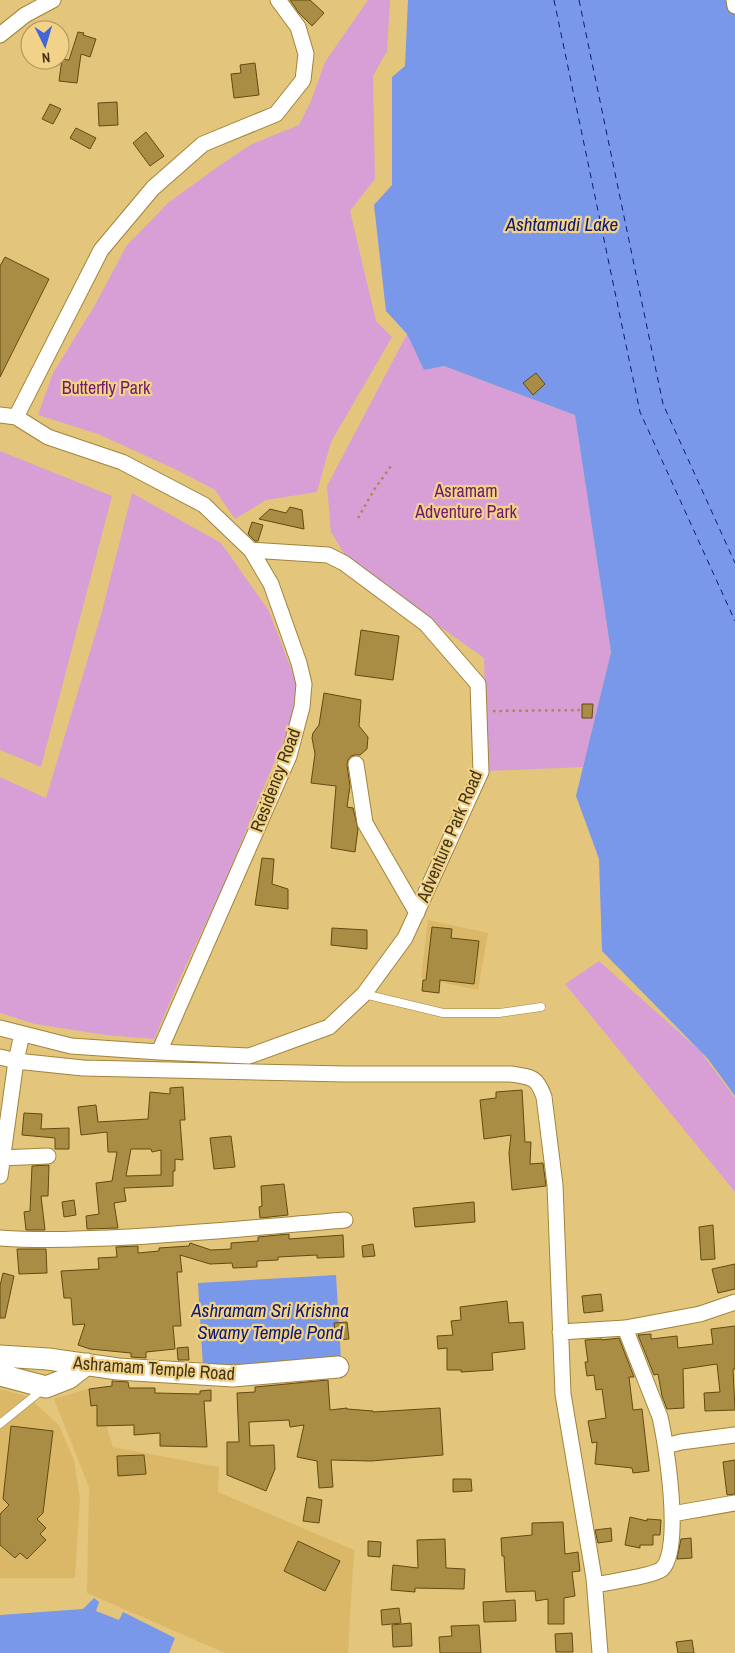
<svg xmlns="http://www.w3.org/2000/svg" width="735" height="1653" font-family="'Archivo Narrow',sans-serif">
	<rect width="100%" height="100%" fill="#e4c57c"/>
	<!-- built -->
	<path fill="#dab867" d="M428 920 488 933 478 990 421 978Z
		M94 1387 113 1447 219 1467 218 1492 354 1550 348 1653H225L87 1593 89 1487 54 1399Z
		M0 1389 27 1396 59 1425 74 1460 80 1499 75 1578H0Z"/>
	<!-- green -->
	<path fill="#d89fd7" d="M368 0H390L387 51 373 76 375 179 350 211 376 321 392 337 331 442 317 492 266 500 235 519 215 490 177 470 98 434 38 415 53 373 95 305 127 245 169 202 226 161 252 144 299 125 311 101 325 62Z
		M407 334 424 370 444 366 575 415 611 652 583 767 487 771 484 658 349 562 331 532 327 486Z
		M0 451 112 496 41 767 0 750Z
		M132 493 221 543 269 611 303 700 267 779 225 882 181 976 154 1039 106 1035 35 1024 0 1013V777L46 798 101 615Z
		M599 961 700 1051 735 1098V1192L565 984Z"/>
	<!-- water -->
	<path fill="#7998e9" d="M408 0H735V1096L708 1059 602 951 599 859 576 796 611 652 575 415 444 366 424 370 407 334 386 311 374 205 392 185V77L405 66Z
		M336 1275 341 1359 203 1367 198 1283Z
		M94 1598 99 1602 96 1611 119 1620 123 1612 175 1638 169 1653H0V1615L83 1609Z"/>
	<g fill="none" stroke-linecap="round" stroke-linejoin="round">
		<!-- ferry -->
		<path stroke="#0d1a76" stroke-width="1" stroke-dasharray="6 5" stroke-linecap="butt" d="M554 0 640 412 735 621
			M579 0 663 404 735 563"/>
	</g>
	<!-- building -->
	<path fill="#aa8d44" stroke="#614b10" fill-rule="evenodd" d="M290 0H310L324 13 312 26 299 13Z
		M78 32 84 33 83 35 96 39 90 57 81 54 77 83 59 81 62 59 69 60Z
		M255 63 259 95 234 98 231 74 241 73 240 65Z
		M117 102 118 125 99 126 98 103Z
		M50 104 61 109 53 124 42 119Z
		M76 128 96 138 90 149 70 138Z
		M146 132 164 156 150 166 133 143Z
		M5 257 49 279 0 377V266Z
		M536 373 545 384 533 395 523 383Z
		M290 507 302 510 304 529 259 519 270 509 286 513Z
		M252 522 263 525 258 541H255L248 534Z
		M361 630 399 636 393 680 355 675Z
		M324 693 361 700 359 726 368 737 367 749 360 755H355L351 756 348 760 347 765 350 786 347 807 353 808 358 829 355 852 331 848 336 786 311 783 315 754 312 738 313 733 319 725Z
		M582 704H593L592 718H582Z
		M262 858 274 859 272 884 288 889V909L255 905Z
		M432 927 452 929 451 938 479 941 474 984 440 980 439 993 422 991 423 980H426Z
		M332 928 367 930V949L331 945Z
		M183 1087 185 1120H180L183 1160 175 1159V1171H173V1186L124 1188 126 1201 114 1203 118 1228 87 1229 86 1216 99 1214 96 1183 112 1181 117 1152H108L107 1132 81 1135 78 1107 96 1105 98 1122 148 1119 150 1092 170 1094V1088ZM131 1149H151L152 1152 161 1150V1175L126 1176Z
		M522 1090 525 1142H531L530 1164 543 1163 546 1186 512 1190 509 1153 511 1135 484 1139 480 1100 496 1098V1092Z
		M24 1113 42 1114 41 1129 69 1128V1149H55V1138L22 1135Z
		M231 1136 235 1167 214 1169 210 1138Z
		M49 1165 48 1196H41L45 1230H26L24 1212 30 1211 32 1166Z
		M284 1184 288 1215 260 1218 259 1207 262 1206 261 1186Z
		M74 1200 76 1215 64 1217 62 1202Z
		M474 1202 475 1222 415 1227 413 1208Z
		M713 1225 715 1259 701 1260 699 1227Z
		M289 1234V1239L343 1235 344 1257 317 1258V1255L278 1257V1260L257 1261V1267L233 1268 232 1263 210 1264 180 1255 182 1272H177L181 1326H173L175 1349 146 1352V1358L131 1357V1353L90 1349 78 1345 85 1324 73 1325 71 1298H64L61 1271 99 1269 98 1258 117 1257 116 1247 138 1246V1253L159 1251V1248L189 1246 190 1243 211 1250 231 1249V1243L258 1241V1237Z
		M373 1244 375 1256 363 1257 362 1246Z
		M17 1249H46L47 1273 19 1274Z
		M735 1264V1289L718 1293 712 1269Z
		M3 1273 14 1276 5 1318H0V1286Z
		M601 1294 603 1311 584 1313 582 1296Z
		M507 1301 509 1323 523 1322 525 1349 492 1353 493 1370 461 1372V1370H447V1348L438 1349 437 1336 453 1335 451 1321 461 1320 460 1307Z
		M347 1322 349 1339 336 1340 334 1323Z
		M735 1326V1369H733L735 1410 705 1411 704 1393 720 1392 717 1364 683 1369 684 1408 667 1409 662 1396 658 1374 654 1375 638 1335 651 1334V1339L677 1336 678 1348 713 1344 711 1329Z
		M619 1338 634 1377H629L633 1410 642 1409 649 1471 633 1473 632 1468 595 1464 597 1442 592 1443 588 1421 606 1418 602 1389 596 1390 594 1375 587 1376 585 1362H588L585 1340 602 1339V1340Z
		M188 1347 189 1360H178L177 1348Z
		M328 1380 330 1410 347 1408V1409L373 1411V1412L440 1408 443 1455 371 1461 331 1460 333 1487 319 1488 317 1461 297 1457 304 1425 290 1427 289 1420 249 1422 250 1446 274 1445 275 1469 266 1491 227 1475V1442H239L237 1393 255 1392V1387Z
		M112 1381 128 1382 129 1388H155V1393L200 1394V1391L211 1390V1401H204L207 1447 160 1446V1433L134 1435V1425L97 1426V1405L91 1406 89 1389 112 1386Z
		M11 1426 53 1431 43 1513 37 1519 46 1528 40 1534 46 1540 27 1559 20 1553 15 1558 0 1545V1514L9 1505 3 1499Z
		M144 1455 146 1474 118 1476 117 1456Z
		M735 1460V1494L727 1495 723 1462Z
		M453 1479H471L472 1491 453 1492Z
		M307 1497 322 1500 319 1523 303 1521Z
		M630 1517 647 1521V1519L661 1520 660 1535H653V1545H640V1548L625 1545Z
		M563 1522 565 1554 578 1552 580 1571 572 1572 575 1596 564 1598V1624H548V1599L536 1601 535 1591 506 1592 504 1556H502L501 1538 532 1535V1523Z
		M611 1528 612 1541 598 1543 595 1530Z
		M691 1538 692 1558 677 1559 681 1539Z
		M445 1539 446 1568 465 1569 464 1589 415 1588V1592L391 1590 393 1565 418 1568 417 1540Z
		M298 1541 340 1561 325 1591 284 1571Z
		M368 1541 381 1542 380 1557 368 1556Z
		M515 1600 516 1621 484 1622 483 1602Z
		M399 1608 401 1623 382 1625 381 1610Z
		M411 1623 412 1646 393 1647 392 1625Z
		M479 1625 481 1653H440L439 1637 452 1636 451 1626Z
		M572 1633 573 1652H556L555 1634Z
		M692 1640 694 1653H678L676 1642Z"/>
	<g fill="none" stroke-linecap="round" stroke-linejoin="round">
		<!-- lane casing -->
		<g stroke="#a1843b" stroke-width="9">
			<path id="lane" d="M364 994 443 1013H499L541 1007
				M0 1424 42 1390"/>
		</g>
		<!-- street casing -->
		<g stroke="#a1843b" stroke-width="17">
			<path id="street" d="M734 0 735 6
				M0 35 25 15 53 0
				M0 415 16 417 48 437 122 462 204 505 251 550 271 584 299 663 304 684 302 707 289 756 159 1052
				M16 417 101 250 153 188 203 144 276 114 303 80 306 54 298 27 278 0
				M356 764 365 823 417 913
				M0 1028 71 1046 159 1052 249 1056 329 1027 364 994 405 938 481 772 478 684 426 624 344 563 328 555 251 550
				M0 1057 16 1061 83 1068 345 1074H511C532 1077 537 1077 544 1097L555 1185 563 1394 594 1578 600 1653
				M0 1158 48 1156
				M0 1176 16 1061 22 1034
				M0 1238C43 1241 86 1239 129 1237 201 1233 273 1226 345 1220
				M560 1332 625 1328 700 1314 735 1302
				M666 1446 681 1442 735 1435
				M672 1514 735 1503
				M595 1585C608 1582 654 1576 662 1569 683 1549 666 1443 660 1417L625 1328"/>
		</g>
		<!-- secondary casing -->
		<g stroke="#a1843b" stroke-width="23">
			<path id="secondary" d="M0 1356 48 1359 118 1369 233 1376 338 1367
				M0 1375 46 1387 69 1378 87 1364"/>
		</g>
		<!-- path -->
		<path stroke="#a38c54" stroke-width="2.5" stroke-dasharray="2.5 4" stroke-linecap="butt" d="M358 518 374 490 391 466
			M493 711 587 710"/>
		<!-- lane -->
		<use href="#lane" stroke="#fff" stroke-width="8"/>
		<!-- street -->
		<use href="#street" stroke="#fff" stroke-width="15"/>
		<!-- secondary -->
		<use href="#secondary" stroke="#fff" stroke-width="21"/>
	</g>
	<g text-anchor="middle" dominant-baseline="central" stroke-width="4.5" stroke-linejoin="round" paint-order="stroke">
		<!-- park labels -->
		<g font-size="18" fill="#6f1b71" stroke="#f2d289">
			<text x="106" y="387">Butterfly Park</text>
			<text x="466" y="490">Asramam<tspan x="466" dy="21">Adventure Park</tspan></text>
		</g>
		<!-- street labels -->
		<g font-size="18" fill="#413516" stroke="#f2d289">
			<text transform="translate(275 780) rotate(-69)">Residency Road</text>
			<text transform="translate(449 836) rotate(-67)">Adventure Park Road</text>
			<text transform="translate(154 1368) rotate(4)">Ashramam Temple Road</text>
		</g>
		<!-- water labels -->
		<g font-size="19" font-style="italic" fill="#0d1a76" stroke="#f2d289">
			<text x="562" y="224">Ashtamudi Lake</text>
			<text x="270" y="1310">Ashramam Sri Krishna<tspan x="270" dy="22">Swamy Temple Pond</tspan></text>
		</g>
	</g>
	<!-- north arrow -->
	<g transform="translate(45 45) rotate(175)"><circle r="24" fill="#f2d289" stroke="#ab935b"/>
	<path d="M0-4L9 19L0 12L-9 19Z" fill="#4265d8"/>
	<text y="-8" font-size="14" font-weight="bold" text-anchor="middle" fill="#413516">N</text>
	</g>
</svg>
